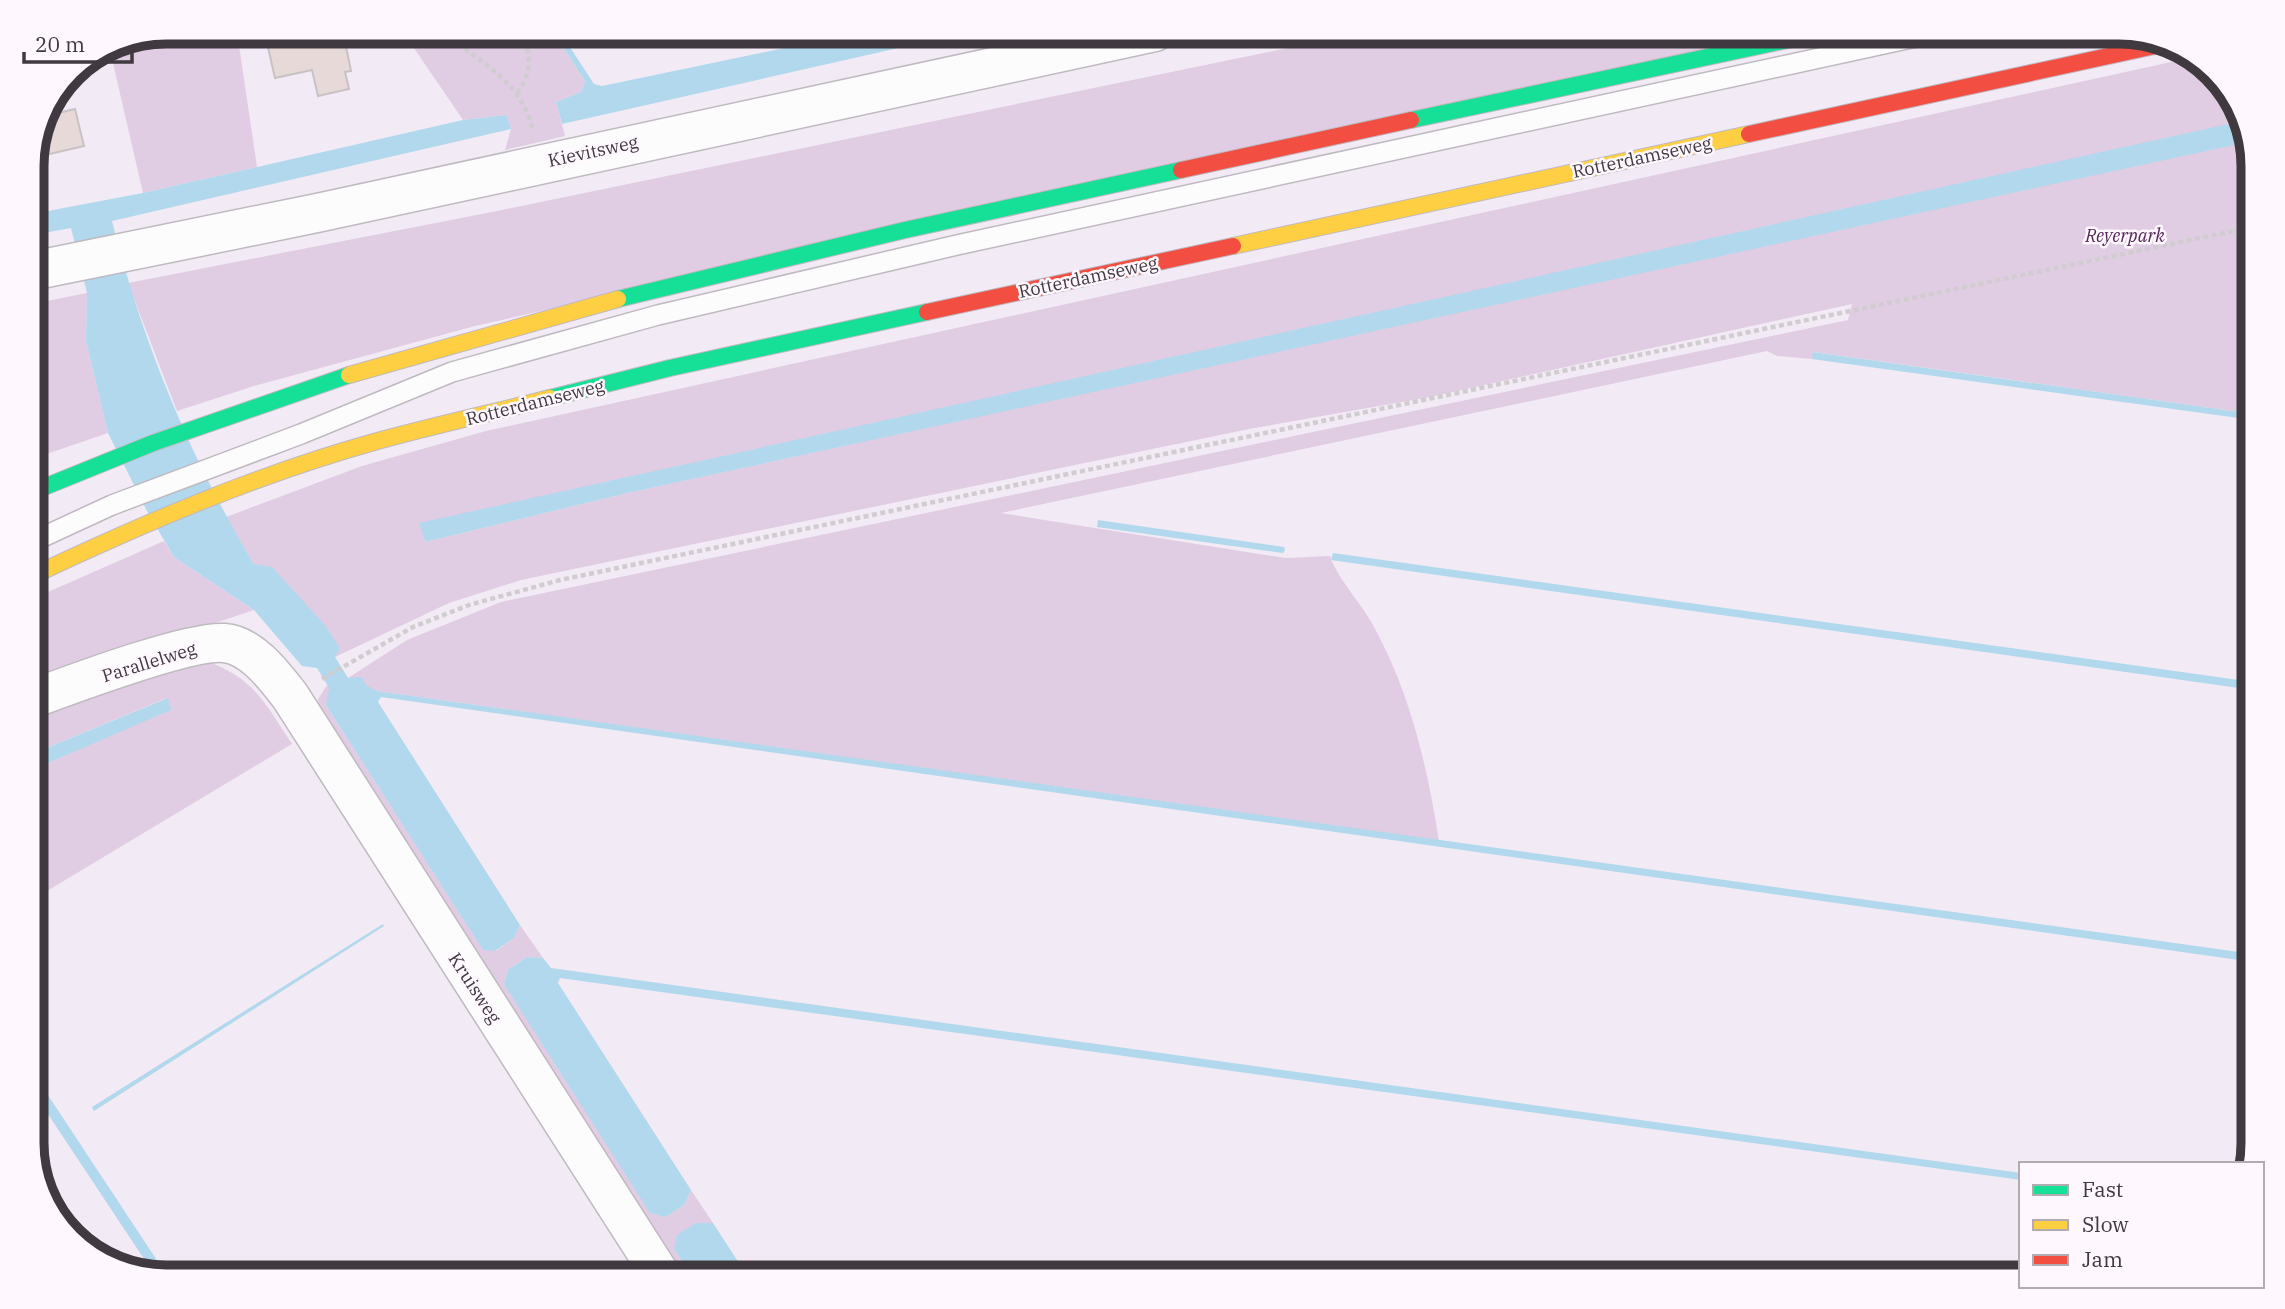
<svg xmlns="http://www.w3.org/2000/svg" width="2285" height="1309" font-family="'IBM Plex Serif',serif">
	<rect width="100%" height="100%" fill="#f2eaf4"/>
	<!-- green -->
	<path fill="#e1cde3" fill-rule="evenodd" d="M166 32H237L257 167 143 193 109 46 115 42Z
		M403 32H553L585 81 581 92 556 102 565 136 505 150 511 129 507 115 463 120Z
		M1366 32H1783L475 326 254 386 177 411 128 283 497 211Z
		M2194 57 2235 98 2253 158V414L1814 352 1812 359 1777 356 1767 351 1001 513 1285 558 1330 556C1338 580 1361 602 1373 625 1410 692 1427 765 1439 841L377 691 348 678 407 640 501 602 1848 320 1852 304 1430 397 1249 429 521 580 449 603 335 657 254 564 226 517 362 466 486 431ZM1878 202 1333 339 632 492 425 542 420 524Z
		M87 293 86 341 108 433 32 459V304Z
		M164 541 174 557 254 610 32 684V599Z
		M203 660C254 677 264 702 292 744L32 900V770L69 754 167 698 32 754V715Z
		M327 685 330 689 326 705 483 949 496 951 514 938 520 925 543 958 527 957 508 970 504 984 666 1217 685 1204 691 1190 713 1223H696L674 1249 693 1277H678L317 709 318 699Z"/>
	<!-- water -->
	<path fill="#b1d8ec" d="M553 32H560L594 84 602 86 861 32H933L934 40 562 124 556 102 581 92 585 81Z
		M507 115 511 129 112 221C142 341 190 458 254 564L272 567 324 624 340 648 335 657 348 678 362 677 366 685 377 691 2253 954V962L381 697 378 702 520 925 514 938 495 951 483 950 326 705 329 688 317 668 302 666 254 610 174 557 148 513 108 433 86 341 87 293 71 228 32 235V214L143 193 463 120Z
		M2242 121 2248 142 632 492 425 542 419 523Z
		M1813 352 2253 414V420L1812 359Z
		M1098 520 1284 547 1285 550 1283 553 1097 527Z
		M1333 553 2253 682V690L1331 560Z
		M168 698 171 710 32 770V754Z
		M383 924 384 926 94 1111 92 1107Z
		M527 957 543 958 551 968 2021 1173V1180L560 978 558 983 691 1190 685 1204 666 1217 650 1213 504 984 508 970Z
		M32 1071 168 1277 154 1274 32 1090Z
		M696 1223H713L748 1277H693L674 1249 677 1235Z"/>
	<!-- building -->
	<path fill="#e6d9d8" stroke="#c9c2c4" stroke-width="2" d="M317 32H343L351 71 345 72 349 89 318 96 312 70 275 78 267 43Z
		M56 103 58 113 75 109 84 146 32 158Z"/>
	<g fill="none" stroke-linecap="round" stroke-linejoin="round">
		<!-- lane casing -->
		<g stroke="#bfb9c0" stroke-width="22">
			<path id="lane" d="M32 542 112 505 301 434 452 372 658 315 957 245 1939 32"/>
		</g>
		<!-- street casing -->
		<g stroke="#bfb9c0" stroke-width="41">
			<path id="street" d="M32 271 317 213 1155 32
				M32 699C70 685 189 640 224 643 252 645 275 677 290 696L662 1277"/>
		</g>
		<!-- fast casing -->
		<g stroke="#bfb9c0" stroke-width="18">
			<path id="fast" d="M1411 120 1825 32
				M618 299 905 230 1181 170
				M550 398 670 368 927 312
				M32 492 153 443 349 375"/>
		</g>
		<!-- slow casing -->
		<g stroke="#bfb9c0" stroke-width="18">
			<path id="slow" d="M1233 246 1749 134
				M349 375 618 299
				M32 576C142 524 256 475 374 442 432 426 491 413 550 398"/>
		</g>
		<!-- jam casing -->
		<g stroke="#bfb9c0" stroke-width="18">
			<path id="jam" d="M1749 134 2164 44
				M1181 170 1411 120
				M927 312 1233 246"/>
		</g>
		<!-- path -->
		<path stroke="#d0ccd0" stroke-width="4.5" stroke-dasharray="5 3.5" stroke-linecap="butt" d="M445 32C481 65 522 80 533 131
			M517 93C532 74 532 52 520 32
			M322 679 413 627 469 605 560 580 2253 227"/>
		<!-- lane -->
		<use href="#lane" stroke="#fdfcfd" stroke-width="19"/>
		<!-- street -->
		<use href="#street" stroke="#fdfcfd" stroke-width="38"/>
		<!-- fast -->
		<use href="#fast" stroke="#16e098" stroke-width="16"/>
		<!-- slow -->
		<use href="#slow" stroke="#ffcf43" stroke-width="16"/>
		<!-- jam -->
		<use href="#jam" stroke="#f24e42" stroke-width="16"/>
	</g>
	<g text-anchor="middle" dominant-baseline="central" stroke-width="5" stroke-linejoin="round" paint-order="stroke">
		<!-- street labels -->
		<g font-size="18" fill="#403a40" stroke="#fef8fe">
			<text transform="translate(593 151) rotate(-12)">Kievitsweg</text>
			<text transform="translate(1642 157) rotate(-12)">Rotterdamseweg</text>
			<text transform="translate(1088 277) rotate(-12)">Rotterdamseweg</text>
			<text transform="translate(535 402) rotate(-14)">Rotterdamseweg</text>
			<text transform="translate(149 662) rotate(-17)">Parallelweg</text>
			<text transform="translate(475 988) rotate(57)">Kruisweg</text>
		</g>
		<!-- park labels -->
		<g font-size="18" font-style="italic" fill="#552759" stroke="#fef8fe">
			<text x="2125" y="235">Reyerpark</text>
		</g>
	</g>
	<!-- crop -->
	<path d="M0 0H2285V1309H0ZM166 44H2119A122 122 0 0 1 2241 166V1143A122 122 0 0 1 2119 1265H166A122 122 0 0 1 44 1143V166A122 122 0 0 1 166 44Z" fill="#fef8fe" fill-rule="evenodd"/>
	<path fill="none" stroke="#403a40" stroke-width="9" d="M166 44H2119A122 122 0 0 1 2241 166V1143A122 122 0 0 1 2119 1265H166A122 122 0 0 1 44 1143V166A122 122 0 0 1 166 44Z"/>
	<!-- legend -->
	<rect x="2019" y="1162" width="245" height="126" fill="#fef8fe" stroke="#b2acb2" stroke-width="2"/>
	<rect x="2033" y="1185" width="35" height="10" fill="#16e098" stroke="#b2acb2" stroke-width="2"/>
	<text x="2082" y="1197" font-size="21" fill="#403a40">Fast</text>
	<rect x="2033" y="1220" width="35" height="10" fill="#ffcf43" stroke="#b2acb2" stroke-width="2"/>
	<text x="2082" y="1232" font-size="21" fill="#403a40">Slow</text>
	<rect x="2033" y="1255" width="35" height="10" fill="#f24e42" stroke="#b2acb2" stroke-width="2"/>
	<text x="2082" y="1267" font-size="21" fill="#403a40">Jam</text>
	<!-- scale -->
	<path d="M24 52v10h108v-10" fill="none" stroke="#403a40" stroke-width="3.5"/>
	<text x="35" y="52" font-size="21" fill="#403a40" stroke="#fef8fe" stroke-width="5" paint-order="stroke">20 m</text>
</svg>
